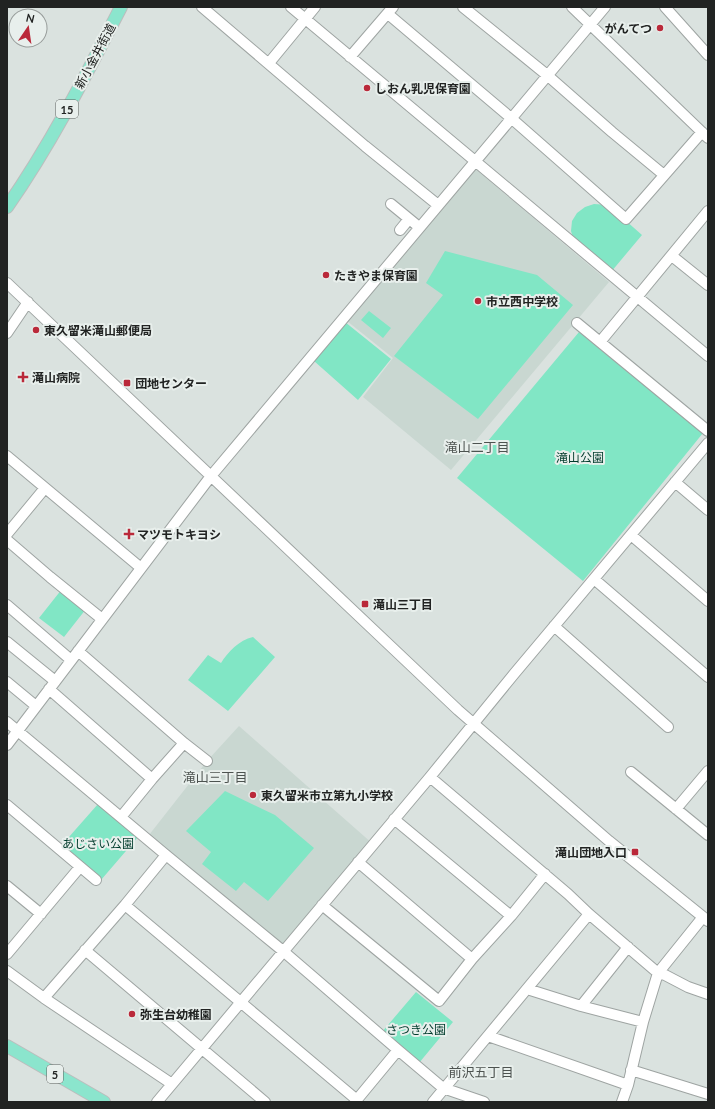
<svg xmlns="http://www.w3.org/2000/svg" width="715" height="1109" font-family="Lato,'Noto Sans JP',sans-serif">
	<rect width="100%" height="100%" fill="#dae2df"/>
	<!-- built -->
	<path fill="#c9d7d1" d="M473 167 609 282 451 470 363 397 393 358 347 321Z
		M239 726 373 844 283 951 149 835 207 761Z"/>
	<!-- green -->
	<path fill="#81e6c5" d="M594 204 608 205 642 235 611 272 574 241 571 231 572 221 577 213 585 207Z
		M445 251 537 275 573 305 478 419 394 356 443 295 426 283Z
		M369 311 391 328 383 338 361 320Z
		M345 322 391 359 358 400 314 361Z
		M579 332 635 378 637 377 703 433 583 581 457 478Z
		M62 589 86 609 64 637 39 618Z
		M253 637 275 657 228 711 188 680 208 655 221 663C228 652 239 640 253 637Z
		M225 791 275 815 314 848 268 901 244 882 236 891 202 864 211 852 186 831Z
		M98 804 138 837 101 880 61 846Z
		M416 992 453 1022 419 1063 382 1032Z"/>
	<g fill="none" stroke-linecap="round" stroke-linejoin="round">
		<!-- minor casing -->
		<g stroke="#9ea4a2" stroke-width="12">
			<path id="minor" d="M202 7 365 146 438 205
				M291 7 708 356
				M463 7 547 75 612 132 664 175
				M572 7 708 138
				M665 7 708 55
				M388 14 511 118 626 219 702 132
				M350 57 393 7
				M269 63 315 7
				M391 204 419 227
				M400 230 409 219
				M672 256 708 285
				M7 283 458 710 609 841 708 921
				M577 323 708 431
				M7 333 28 302
				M600 342 708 211
				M7 456 141 568
				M675 482 708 510
				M7 534 45 488
				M631 535 708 601
				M7 540 50 577 102 619
				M594 579 708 677
				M7 605 71 660
				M554 626 668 727
				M7 642 55 681
				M78 651 184 743 207 761
				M7 682 36 706
				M49 689 152 779
				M7 722 166 855 283 951 398 1050 443 1088 484 1102
				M7 745 211 476 605 7
				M631 772 708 835
				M430 777 568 894 589 914 658 973 665 975 688 987 708 994
				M7 805 96 880
				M676 809 708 771
				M121 817 152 779 184 743
				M394 819 511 916
				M358 862 472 959
				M7 886 41 914
				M125 905 357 1100
				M322 905 439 1001 472 959 511 916 545 874
				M85 950 265 1102
				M7 954 80 867
				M7 971 44 998 172 1084
				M527 989 581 1006 643 1022
				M44 998 125 905 166 855
				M581 1006 628 947
				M488 1036 628 1085
				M631 1070 708 1094
				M157 1102 430 777 514 674 708 443
				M355 1102 398 1050
				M433 1102 589 914
				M622 1102 628 1085 643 1022 658 973 703 917"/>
		</g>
		<!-- major casing -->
		<g stroke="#bcbdbd" stroke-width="14">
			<path id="major" d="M7 207C51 144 86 75 121 7
				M7 1046 104 1102"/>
		</g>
		<!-- minor -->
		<use href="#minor" stroke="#fff" stroke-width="10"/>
		<!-- major -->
		<use href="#major" stroke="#8be5cd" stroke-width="12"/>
	</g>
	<!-- markers -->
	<g fill="#ba293a" stroke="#e8efec" stroke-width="1.5">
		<circle cx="660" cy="28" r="4"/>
		<circle cx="367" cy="88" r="4"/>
		<circle cx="326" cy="275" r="4"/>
		<circle cx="478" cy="301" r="4"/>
		<circle cx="36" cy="330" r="4"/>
		<path d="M21 371h4v4h4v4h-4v4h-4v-4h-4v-4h4z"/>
		<rect x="123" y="379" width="8" height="8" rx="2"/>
		<path d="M127 528h4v4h4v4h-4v4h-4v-4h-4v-4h4z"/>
		<rect x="361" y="600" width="8" height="8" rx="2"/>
		<circle cx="253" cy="795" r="4"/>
		<rect x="631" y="848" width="8" height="8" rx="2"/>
		<circle cx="132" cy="1014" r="4"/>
	</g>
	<g text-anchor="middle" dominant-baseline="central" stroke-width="4" stroke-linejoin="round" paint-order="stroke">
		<!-- shield labels -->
		<g fill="#e8efec" stroke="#5d605f" stroke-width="1">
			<rect x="56" y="100" width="22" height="18" rx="3"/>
			<rect x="47" y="1065" width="16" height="18" rx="3"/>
		</g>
		<g font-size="11" font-weight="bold" fill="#212322">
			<text x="67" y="109">15</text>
			<text x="55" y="1074">5</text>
		</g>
		<!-- poi labels -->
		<g font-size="12" font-weight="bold" fill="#212322" stroke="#e8efec" text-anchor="start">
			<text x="652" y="28" text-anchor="end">がんてつ</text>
			<text x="375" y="88">しおん乳児保育園</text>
			<text x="334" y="275">たきやま保育園</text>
			<text x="486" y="301">市立西中学校</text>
			<text x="44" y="330">東久留米滝山郵便局</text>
			<text x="32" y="377">滝山病院</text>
			<text x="135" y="383">団地センター</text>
			<text x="137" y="534">マツモトキヨシ</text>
			<text x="373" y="604">滝山三丁目</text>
			<text x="261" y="795">東久留米市立第九小学校</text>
			<text x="627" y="852" text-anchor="end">滝山団地入口</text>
			<text x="140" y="1014">弥生台幼稚園</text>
		</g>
		<!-- street labels -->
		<g font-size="12" fill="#212322" stroke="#e8efec">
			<text transform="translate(95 56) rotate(-62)">新小金井街道</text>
		</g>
		<!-- park labels -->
		<g font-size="12" fill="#003b2c" stroke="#e8efec">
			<text x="580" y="457">滝山公園</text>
			<text x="98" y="843">あじさい公園</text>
			<text x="416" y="1029">さつき公園</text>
		</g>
		<!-- neighbourhood labels -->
		<g font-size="13" fill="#4d5350" stroke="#e8efec">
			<text x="477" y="447">滝山二丁目</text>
			<text x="215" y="777">滝山三丁目</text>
			<text x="481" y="1072">前沢五丁目</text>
		</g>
	</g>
	<!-- border -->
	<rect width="715" height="1109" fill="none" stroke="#212322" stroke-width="16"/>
	<!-- north arrow -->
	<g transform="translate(28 28) rotate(13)"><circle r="19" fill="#e8efec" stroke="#989d9b"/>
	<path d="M0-3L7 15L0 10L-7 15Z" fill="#ba293a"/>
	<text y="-6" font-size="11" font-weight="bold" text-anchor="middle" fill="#212322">N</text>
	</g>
</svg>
